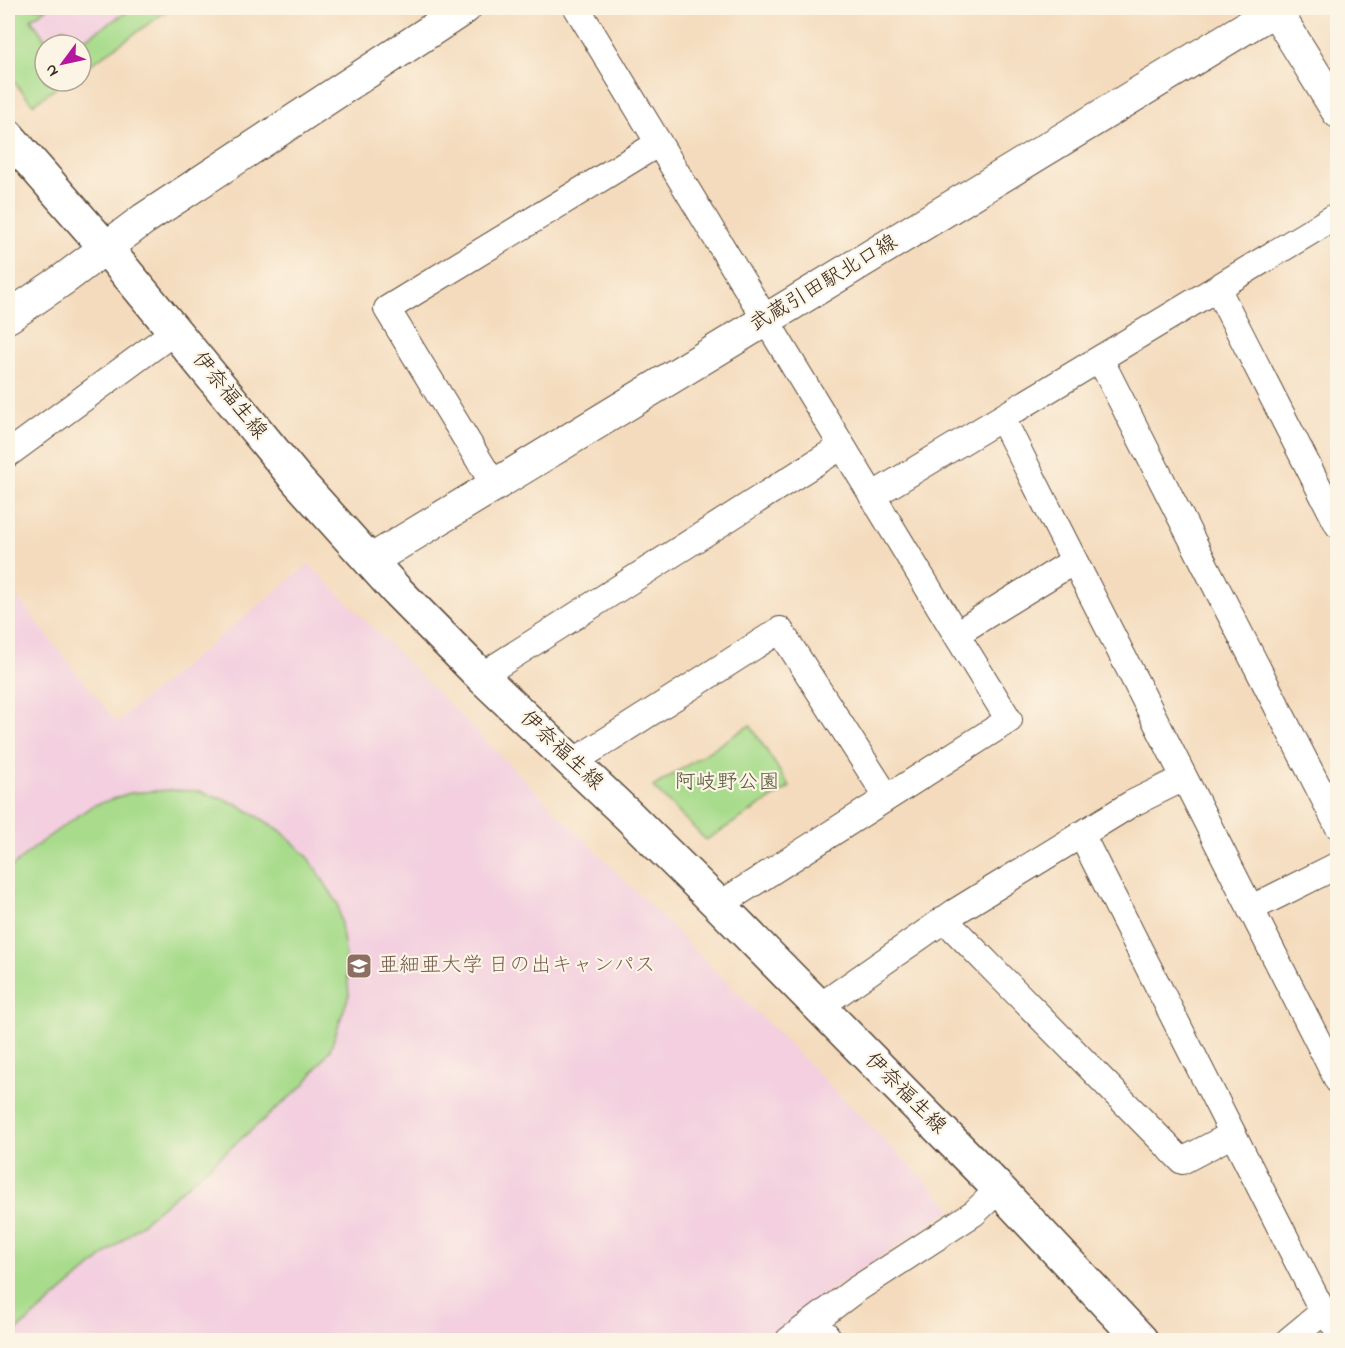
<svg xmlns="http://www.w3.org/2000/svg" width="1345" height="1348" font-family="'Indie Flower','Klee One',sans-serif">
	<rect width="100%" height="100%" fill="#fcf5e5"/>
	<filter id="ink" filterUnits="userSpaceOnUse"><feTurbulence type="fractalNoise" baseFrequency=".0167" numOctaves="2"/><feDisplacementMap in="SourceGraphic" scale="12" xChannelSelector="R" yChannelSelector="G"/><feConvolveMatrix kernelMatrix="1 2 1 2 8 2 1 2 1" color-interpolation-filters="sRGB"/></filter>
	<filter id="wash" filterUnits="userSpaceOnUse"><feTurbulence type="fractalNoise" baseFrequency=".008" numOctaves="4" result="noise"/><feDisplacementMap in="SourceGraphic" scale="24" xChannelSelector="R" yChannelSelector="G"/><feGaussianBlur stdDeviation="1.35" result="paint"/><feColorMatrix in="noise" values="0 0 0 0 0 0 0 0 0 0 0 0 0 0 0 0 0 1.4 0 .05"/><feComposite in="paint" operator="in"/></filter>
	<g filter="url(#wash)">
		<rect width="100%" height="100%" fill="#f4dbbd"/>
		<!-- built -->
		<path fill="#f3cfdf" d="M8 8H171L81 71V45H45V81H66L33 104 8 75Z
			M309 564 953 1209 843 1281 763 1340H8V586L116 722Z"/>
		<!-- green -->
		<path fill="#a8dc8c" stroke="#728355" stroke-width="1.5" d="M9 8H48L31 19 45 39 64 28 75 45 133 8H171L81 71V45H45V81H66L33 104 8 75V9Z
			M750 725 790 787 706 840 653 787Z
			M169 790 199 791 237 804 280 830 309 858 338 904 345 951 349 995 330 1050 304 1085 8 1338V870L41 842 92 806 130 793Z"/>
	</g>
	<g filter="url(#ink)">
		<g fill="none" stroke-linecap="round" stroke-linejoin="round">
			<!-- minor casing -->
			<g stroke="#574536" stroke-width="28">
				<path id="minor" d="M577 8 956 634 1074 561
					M1217 288 1338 525
					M1100 359 1338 826
					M1002 418 1338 1081
					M8 454 175 331
					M494 485 387 309 659 143
					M872 496 1338 215
					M481 676 842 446
					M573 762 780 630 887 797
					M1081 834 1323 1312 1338 1329
					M719 905 1009 720 956 634
					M1250 909 1338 865
					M944 919 1182 1161 1233 1134
					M819 1007 955 912 1131 804 1184 778
					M815 1321 830 1340
					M789 1340 854 1291 974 1213 999 1189
					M1289 1340 1323 1312"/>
			</g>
			<!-- tertiary casing -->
			<g stroke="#574536" stroke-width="34">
				<path id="tertiary" d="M1274 8 1338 112
					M8 317 64 279 144 219 465 8
					M370 561 1278 8"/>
			</g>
			<!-- secondary casing -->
			<g stroke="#574536" stroke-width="36">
				<path id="secondary" d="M8 136 106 248 298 481 397 591 481 676 629 816 719 905 999 1189 1141 1340"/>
			</g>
			<!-- minor -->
			<use href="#minor" stroke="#fff" stroke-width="26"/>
			<!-- tertiary -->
			<use href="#tertiary" stroke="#fff" stroke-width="32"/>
			<!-- secondary -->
			<use href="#secondary" stroke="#fff" stroke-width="33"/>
		</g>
	</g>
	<!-- icons -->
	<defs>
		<g id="university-square" transform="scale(1.35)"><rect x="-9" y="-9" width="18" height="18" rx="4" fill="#8d6e63" stroke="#fcf5e5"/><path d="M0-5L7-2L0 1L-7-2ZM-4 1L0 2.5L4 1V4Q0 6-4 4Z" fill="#fff"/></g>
	</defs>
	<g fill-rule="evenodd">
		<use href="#university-square" x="359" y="966"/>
	</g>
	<g text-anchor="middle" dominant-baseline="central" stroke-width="4.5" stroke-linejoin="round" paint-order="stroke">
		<!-- street labels -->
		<g font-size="21" fill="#3b2a1e" stroke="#fcf5e5">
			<text transform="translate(824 284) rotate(-31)">武蔵引田駅北口線</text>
			<text transform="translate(229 396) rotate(51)">伊奈福生線</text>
			<text transform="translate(561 751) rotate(43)">伊奈福生線</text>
			<text transform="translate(905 1094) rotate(45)">伊奈福生線</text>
		</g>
		<!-- park labels -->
		<g font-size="21" fill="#56563a" stroke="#fcf5e5">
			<text x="727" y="783">阿岐野公園</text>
		</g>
		<!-- education labels -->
		<g font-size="21" fill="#785e54" stroke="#fcf5e5" text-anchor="start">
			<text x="378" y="966">亜細亜大学 日の出キャンパス</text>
		</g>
	</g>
	<!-- margin -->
	<rect width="1345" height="1348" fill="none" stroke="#fcf5e5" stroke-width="30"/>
	<!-- north arrow -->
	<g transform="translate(63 63) rotate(237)"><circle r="28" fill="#fcf5e5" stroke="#afa495" stroke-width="1.5"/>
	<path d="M0-4.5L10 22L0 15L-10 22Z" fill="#b5179e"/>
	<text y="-9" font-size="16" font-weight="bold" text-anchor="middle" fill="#3b2a1e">N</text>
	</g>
</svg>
